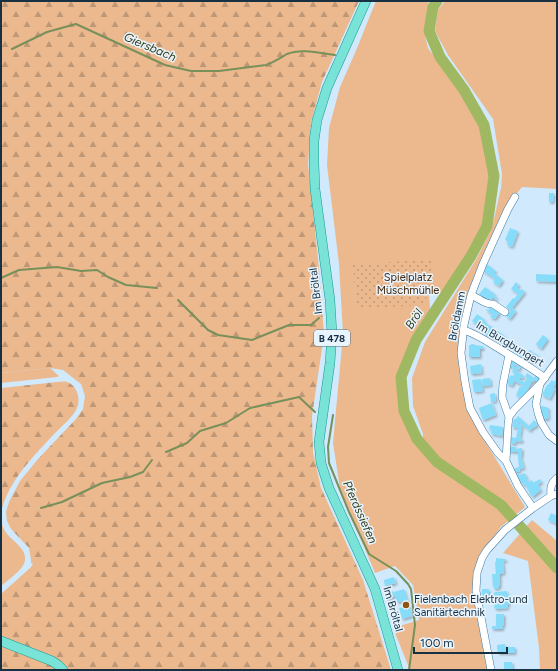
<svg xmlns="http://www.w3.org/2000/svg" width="558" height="671" font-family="Figtree,sans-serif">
	<defs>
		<pattern id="forest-firs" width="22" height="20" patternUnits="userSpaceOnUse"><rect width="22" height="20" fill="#ecb98f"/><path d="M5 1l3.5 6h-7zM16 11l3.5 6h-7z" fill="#be9776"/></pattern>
		<pattern id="park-dots" width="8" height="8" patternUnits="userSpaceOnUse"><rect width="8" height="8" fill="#ecb98f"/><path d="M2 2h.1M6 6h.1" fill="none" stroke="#be9776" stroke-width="1.8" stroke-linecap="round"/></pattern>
		<filter id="shadow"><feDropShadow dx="1.5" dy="2" stdDeviation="1" flood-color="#0004"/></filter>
	</defs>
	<rect width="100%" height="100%" fill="#d0e9fc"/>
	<!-- grass -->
	<path fill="#ecb98f" d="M376 1H427L429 4 425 29V36L428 48 462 94 481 127 491 174 485 225 468 255 442 296 429 293 430 309 433 311 415 338 400 377 401 412 414 441 422 452 423 434 413 406 412 378 425 342 477 258 492 228 501 188 502 174 493 119 448 55 435 31 438 10 445 1H557V189L522 187 513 198 482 260 460 352 477 428 525 507 501 527 483 552 475 571 488 670H410L393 628 419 620 413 585 395 566 375 573 340 488 333 443 343 334 339 264 327 165 329 128 340 87 355 53Z
		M50 368 59 376 57 377 1 383V373Z
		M1 517C1 523 3 529 7 534 16 544 32 553 22 567 18 573 7 581 1 586Z
		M532 520 557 541V670H540L539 648 528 561 503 553Z"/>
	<!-- forest -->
	<path fill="url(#forest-firs)" d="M1 1H359L322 82 311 122 308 164 319 268 324 335 312 416 313 452 321 488 363 580 391 670H1V594L30 568 33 564 31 563V560L29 548 11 529 7 521 6 512 9 502 20 481 38 459 76 419 83 409 85 396 81 384 63 370 50 368 1 373Z
		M57 382C60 382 64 381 67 382 77 385 81 399 77 408 74 416 62 426 55 433 33 457 10 479 1 511V388Z"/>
	<!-- park -->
	<path fill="url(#park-dots)" d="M433 259 429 293 422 305 357 309 353 265Z"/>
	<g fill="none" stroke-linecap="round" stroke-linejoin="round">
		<!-- stream -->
		<path stroke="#789059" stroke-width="2" d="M12 49 47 32 76 24 165 65 191 71H219L266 65C274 62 280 58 287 54 301 48 320 53 335 55
			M1 278 19 270 57 267 81 271 97 270 108 277 126 285 157 288
			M178 300 208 330 218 335 252 340 289 325H311L319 318
			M333 415 328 447 329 463 349 512 369 554 396 571 408 584 411 589 415 625 409 670
			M166 452 187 443 200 431 226 423 250 408 299 397 315 412
			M41 508 62 502 102 483 130 477 143 472 152 460"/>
		<!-- river -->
		<path stroke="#a1b862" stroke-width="11" d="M437 1 433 7 429 31 440 57 464 90 484 125 494 176 487 226 471 256 416 340 401 377 404 411 417 439 437 462 501 505 557 568"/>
	</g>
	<!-- building -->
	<path fill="#87dcf9" filter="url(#shadow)" d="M549 193H554L553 202H549Z
		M510 228 518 231 512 247 507 245 508 241 505 240Z
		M487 264 496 271 494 273 503 280 499 286 493 282 495 279 483 271Z
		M536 274 557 275V282L536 281Z
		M516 282 519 285 517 288 521 290 522 289 525 292 512 308 516 311 510 319 506 316 511 310 506 307 513 298 514 299 518 294 511 289Z
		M485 287 495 294 494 295 497 298 496 300 493 297 490 301 479 294Z
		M491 306 500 312 495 319 490 317 492 314 486 310 487 309 488 310Z
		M477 314 485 320 484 321 487 323 486 324 493 327 491 331H492L488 336 483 333 482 330 480 328 481 327 472 321Z
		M498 331 507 338 503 345 493 338Z
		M543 335 548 339 541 349 536 344Z
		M471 344H474V345L483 346V349H480V357H469V345H471Z
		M520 348 527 352 524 356 522 355 520 358 515 355Z
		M529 350 532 351 530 355 532 356 534 353 538 355 532 363 525 358Z
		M510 361 516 363 514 367H517L518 364 521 365 519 370 516 369V370L524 376 522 379 521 377 519 380 525 382 527 378 525 377 527 373 534 378 536 375 540 377 537 382 535 380 533 382 532 381 523 399 516 395 520 386 521 387 524 386 514 381 512 386 506 383 511 375 513 376 515 374 512 372 514 369 512 368V367H509Z
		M481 364 482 373 471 374 470 366Z
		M490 378 491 385 483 386 482 379Z
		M557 378V384L556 383 553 388H555L550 399 542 395 547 385H548L552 380 554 382Z
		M481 379 483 391 474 392 472 380Z
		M495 393 496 401 491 402 490 394Z
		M492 403 496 415 483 420 479 408Z
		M541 406 542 407V406L549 408 548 413 549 414 548 419H542L543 414 540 413V410Z
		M518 416 529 426 534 420 537 423 536 424 537 425 534 428 533 427 530 431 519 422 518 423 522 426 520 438 522 439V442L516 441 515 444 510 443 511 437 516 438 518 428 512 427 514 419H516Z
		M490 425 503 427 502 436 491 434 492 430 489 429Z
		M509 446 516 447V449L522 448V456L518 457V452L508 451Z
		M518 457H521L524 468 519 469 520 471 514 473 513 469 519 467V466Z
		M519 473 520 475 525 473 528 482 532 480 533 483 540 479 542 482 538 484 541 490 532 497 525 484 523 485 521 481 518 482 515 475Z
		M551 513 557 516V524L548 520Z
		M496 558 506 559V561H503L504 573 500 574V586H499V588L494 589V586H493L492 574H496L495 562H496Z
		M394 577 396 583 385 586 384 580Z
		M404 589 412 616 402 619 399 608 404 607 403 601 397 602 394 592Z
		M482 589H489V595H482Z
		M393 591 395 596 387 599 385 594Z
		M507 591V594L509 595V598H507V600L509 601V604L507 605 508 608 496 609 494 607 495 603V597L493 594 495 592Z
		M496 614H504V625L502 626 503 629H492V626H496Z
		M505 644V647H515V653H498L497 645Z
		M504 662H512L513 670H504Z"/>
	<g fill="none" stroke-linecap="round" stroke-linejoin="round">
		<!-- minor casing -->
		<g stroke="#3d7aa4" stroke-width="8">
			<path id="minor" d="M471 295C479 298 485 305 493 304L505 312
				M464 330C481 336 492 345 508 354 521 362 533 369 545 378
				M509 355 503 384 502 397 509 417
				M540 384 536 404 538 413 541 422 549 435 557 441
				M506 461 498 453 483 432 470 408 465 382 461 353 464 325 471 295 476 282 483 264 508 209 515 197
				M551 496C550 488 551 483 557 478
				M533 508 518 486 506 461 508 425 509 417 514 410 540 384 557 361
				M491 670 476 591 477 573 482 558 487 550 505 530 533 508 551 496 557 494"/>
		</g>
		<!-- major casing -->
		<g stroke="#1c9992" stroke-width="10">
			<path id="major" d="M366 1 327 88 317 120 314 141V163L315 189 330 300 332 334 330 363 319 442 321 463 329 488 375 589 398 670
				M1 641 52 661 58 665 63 670"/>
		</g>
		<!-- minor -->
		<use href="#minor" stroke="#fff" stroke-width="7"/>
		<!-- major -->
		<use href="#major" stroke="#79e3d7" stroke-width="9"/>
	</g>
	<!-- markers -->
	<circle fill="#8e5312" stroke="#e8f4fe" stroke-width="1.5" cx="406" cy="605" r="4"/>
	<g text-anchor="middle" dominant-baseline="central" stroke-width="3" stroke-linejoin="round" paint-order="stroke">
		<!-- shield labels -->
		<rect fill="#e8f4fe" stroke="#566c7b" stroke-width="1" x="314" y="330" width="36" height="16" rx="3"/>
		<g font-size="10" font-weight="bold" fill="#173143">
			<text x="332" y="338">B 478</text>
		</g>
		<!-- park labels -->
		<g font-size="11" fill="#43270b" stroke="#e8f4fe">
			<text x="408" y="277">Spielplatz<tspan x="408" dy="13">Müschmühle</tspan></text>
		</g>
		<!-- street labels -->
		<g font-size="11" fill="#173143" stroke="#e8f4fe">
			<text transform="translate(316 291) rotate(-97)">Im Bröltal</text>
			<text transform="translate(457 316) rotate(-79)">Bröldamm</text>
			<text transform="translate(510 344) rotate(31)">Im Burgbungert</text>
			<text transform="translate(393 609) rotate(74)">Im Bröltal</text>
		</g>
		<!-- poi labels -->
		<g font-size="11" fill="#173143" stroke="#e8f4fe" text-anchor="start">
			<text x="414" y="599">Fielenbach Elektro-und<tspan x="414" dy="13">Sanitärtechnik</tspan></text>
		</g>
		<!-- water labels -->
		<g font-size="12" font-style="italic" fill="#353e1a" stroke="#e8f4fe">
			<text transform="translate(150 47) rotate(23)">Giersbach</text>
			<text transform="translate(414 319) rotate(-57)">Bröl</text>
			<text transform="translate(360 512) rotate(66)">Pferdssiefen</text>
		</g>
	</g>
	<!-- border -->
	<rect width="558" height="671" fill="none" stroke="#173143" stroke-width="4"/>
	<!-- scale -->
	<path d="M414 647v6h93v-6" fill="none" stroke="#173143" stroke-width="2"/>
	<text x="420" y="647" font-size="12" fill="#173143" stroke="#e8f4fe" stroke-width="3" paint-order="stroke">100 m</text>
</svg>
